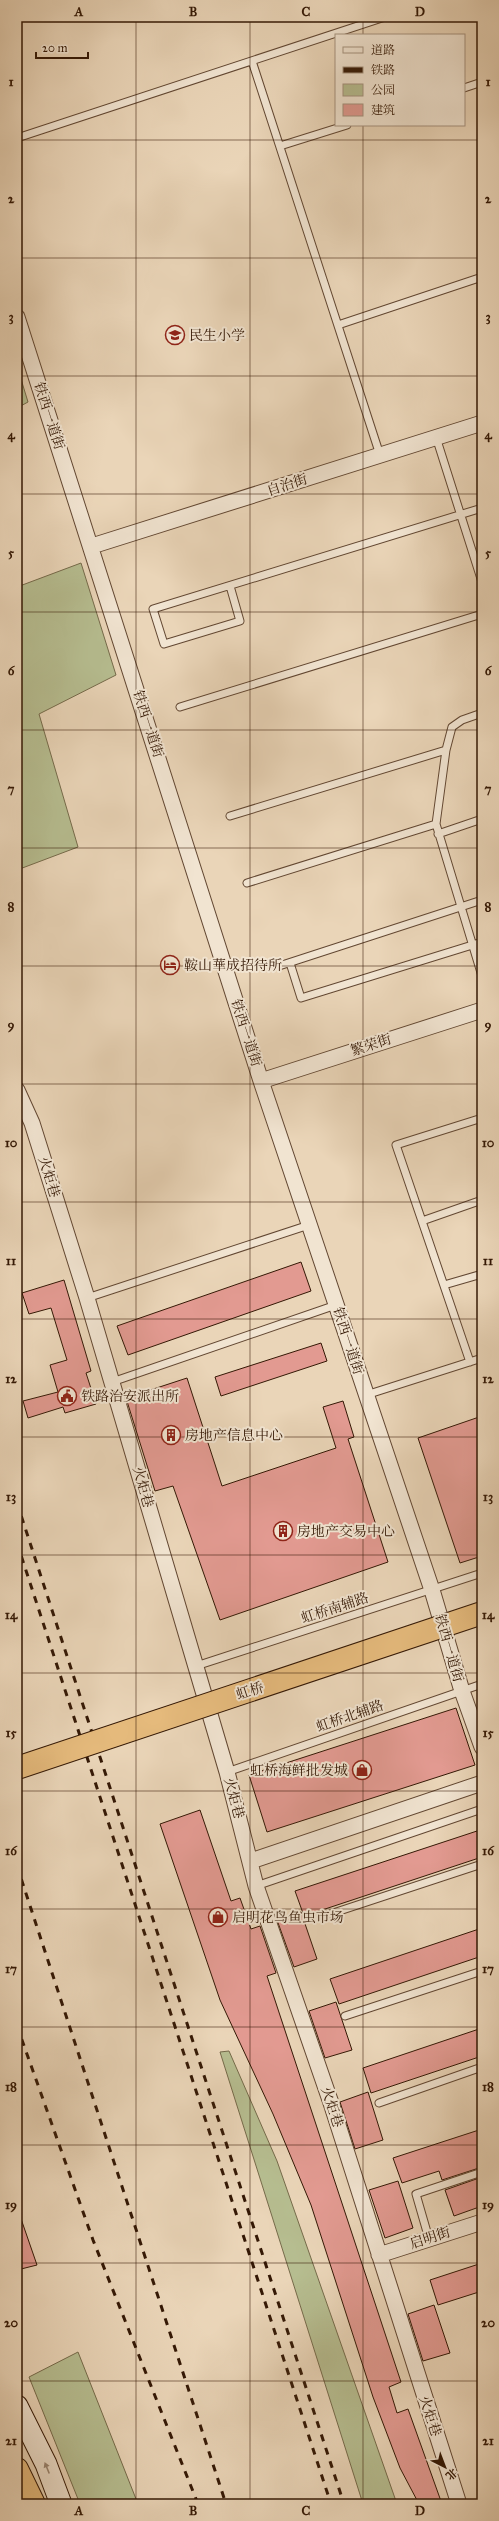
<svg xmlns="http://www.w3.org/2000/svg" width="499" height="2521" font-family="'IM FELL Great Primer','Noto Serif SC',serif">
	<rect width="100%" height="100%" fill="#ead5b8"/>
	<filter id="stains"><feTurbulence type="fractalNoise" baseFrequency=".005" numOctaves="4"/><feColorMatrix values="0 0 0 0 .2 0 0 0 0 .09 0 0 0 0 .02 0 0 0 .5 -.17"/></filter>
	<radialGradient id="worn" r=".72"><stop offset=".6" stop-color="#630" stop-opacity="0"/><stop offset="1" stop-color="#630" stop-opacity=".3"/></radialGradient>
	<!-- green -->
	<path fill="#b6bd90" stroke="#756a4a" d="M17 366 28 402 17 408Z
		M81 563 116 675 39 714 78 847 17 870V587Z
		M229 2051 277 2161 397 2504H363L220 2052Z
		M78 2352 138 2504H80L29 2377Z"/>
	<!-- building -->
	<path fill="#e29a91" stroke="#341805" d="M301 1262 311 1291 128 1355 117 1326Z
		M64 1280 91 1371 86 1373 96 1404 65 1413 63 1407 28 1418 23 1401 58 1392 50 1365 67 1360 51 1308 29 1314 22 1293Z
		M321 1343 327 1361 221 1396 215 1377Z
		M187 1378 222 1486 336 1448 323 1407 343 1401 354 1437 348 1439 388 1562 220 1620 173 1486 155 1491 126 1398Z
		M482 1416V1556L460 1563 418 1438Z
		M456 1708 475 1765 267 1832 249 1775Z
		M200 1810 231 1901 240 1898 251 1929 260 1926 276 1973 267 1976 401 2382 389 2387 397 2413 408 2409 442 2504H419L400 2468 373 2397 311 2205 273 2114 220 2000 160 1824Z
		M477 1831 482 1846V1857L304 1916 295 1891Z
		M301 1912 317 1959 294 1967 277 1920Z
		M482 1928V1956L339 2004 330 1979Z
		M336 2002 352 2050 325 2058 309 2011Z
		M482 2028V2056L371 2093 363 2068Z
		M368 2092 383 2140 355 2149 340 2102Z
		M482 2129V2167L442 2180 439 2171 402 2183 393 2158Z
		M482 2177V2206L454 2216 445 2190Z
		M398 2181 413 2228 385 2238 369 2190Z
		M19 2213 37 2265 17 2270V2214Z
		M482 2263V2291L438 2305 430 2280Z
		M434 2305 450 2353 423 2361 408 2314Z"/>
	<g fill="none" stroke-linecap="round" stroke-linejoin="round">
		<!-- lane casing -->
		<g stroke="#624732" stroke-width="9">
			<path id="lane" d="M252 61 380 455
				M464 88 482 82
				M17 138 385 17
				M280 146 347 125
				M338 325 482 277
				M436 437 482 582
				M230 586 240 621 164 644 153 609 482 508
				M180 707 482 614
				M482 713 462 720 452 727 446 750 436 824 482 976
				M230 816 446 750
				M438 834 482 819
				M247 883 436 824
				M290 963 301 998 482 942
				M279 966 482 900
				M422 1221 482 1200
				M444 1285 482 1274
				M87 1298 309 1225
				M470 1362 396 1145 482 1118
				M112 1382 336 1305
				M366 1395 482 1358
				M196 1666 482 1573
				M227 1772 482 1684
				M256 1886 482 1809
				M315 1919 482 1864
				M345 2016 482 1971
				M379 2103 482 2067
				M429 2239 416 2194 482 2172"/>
		</g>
		<!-- street casing -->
		<g stroke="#624732" stroke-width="17">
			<path id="street" d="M17 317 261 1081 432 1590 462 1691 482 1747
				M92 546 482 423
				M261 1081 482 1010
				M17 1090 32 1123 87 1298 227 1772 256 1886 331 2103 459 2504
				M251 1861 482 1783
				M379 2255 482 2222"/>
		</g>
		<!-- secondary casing -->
		<g stroke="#341805" stroke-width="23">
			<path id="secondary" d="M17 2406 46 2464 61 2504"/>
		</g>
		<!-- highway casing -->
		<g stroke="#341805" stroke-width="24">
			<path id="highway" d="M17 2469 34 2504"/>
		</g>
		<!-- lane -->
		<use href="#lane" stroke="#f1e4d1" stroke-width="7"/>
		<!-- street -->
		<use href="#street" stroke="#f1e4d1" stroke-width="15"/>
		<!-- secondary -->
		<use href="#secondary" stroke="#f1e4d1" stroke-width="21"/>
		<!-- highway -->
		<use href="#highway" stroke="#e5ba7c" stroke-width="22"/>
		<!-- rail -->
		<path stroke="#341805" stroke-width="3" stroke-dasharray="7 7" stroke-linecap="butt" d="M17 1503 344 2504
			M17 1543 331 2504
			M17 1866 226 2504
			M17 2026 93 2240 198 2504"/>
		<!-- primary-bridge casing -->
		<g stroke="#341805" stroke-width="24" stroke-linecap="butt">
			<path id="primary-bridge" d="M17 1768 482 1613"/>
		</g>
		<!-- primary-bridge -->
		<use href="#primary-bridge" stroke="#e5ba7c" stroke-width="22"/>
	</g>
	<!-- one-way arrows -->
	<defs><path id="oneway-solid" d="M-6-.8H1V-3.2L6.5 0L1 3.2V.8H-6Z"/></defs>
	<use fill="#9c8875" href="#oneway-solid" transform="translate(47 2468) rotate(-112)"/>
	<!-- grid -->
	<path fill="none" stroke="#341805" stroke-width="1" stroke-opacity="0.55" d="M136 17V2504M250 17V2504M363 17V35M363 125V2504M17 140H482M17 258H482M17 376H482M17 494H482M17 612H482M17 730H482M17 848H482M17 966H482M17 1084H482M17 1202H482M17 1319H482M17 1437H482M17 1555H482M17 1673H482M17 1791H482M17 1909H482M17 2027H482M17 2145H482M17 2263H482M17 2381H482"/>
	<!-- icons -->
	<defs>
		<g id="school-ring" transform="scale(1)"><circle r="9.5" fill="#f1e4d1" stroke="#8f2418" stroke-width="1.5"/><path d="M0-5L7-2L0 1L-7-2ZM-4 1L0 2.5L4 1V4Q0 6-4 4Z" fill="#8f2418"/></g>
		<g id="hotel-ring" transform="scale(1)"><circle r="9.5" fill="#f1e4d1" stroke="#8f2418" stroke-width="1.5"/><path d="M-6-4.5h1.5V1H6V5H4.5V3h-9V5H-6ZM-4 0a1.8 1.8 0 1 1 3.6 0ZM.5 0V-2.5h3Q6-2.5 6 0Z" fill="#8f2418"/></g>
		<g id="civic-ring" transform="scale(1)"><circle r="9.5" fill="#f1e4d1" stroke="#8f2418" stroke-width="1.5"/><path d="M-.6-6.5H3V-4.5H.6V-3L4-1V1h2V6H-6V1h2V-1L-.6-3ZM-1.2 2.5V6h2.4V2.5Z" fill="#8f2418"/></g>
		<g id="building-ring" transform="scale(1)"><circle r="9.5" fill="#f1e4d1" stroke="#8f2418" stroke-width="1.5"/><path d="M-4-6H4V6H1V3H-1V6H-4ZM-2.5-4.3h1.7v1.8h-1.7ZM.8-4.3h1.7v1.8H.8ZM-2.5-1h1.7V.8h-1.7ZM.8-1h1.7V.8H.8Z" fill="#8f2418"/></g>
		<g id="shop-ring" transform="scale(1)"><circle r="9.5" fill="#f1e4d1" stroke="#8f2418" stroke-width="1.5"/><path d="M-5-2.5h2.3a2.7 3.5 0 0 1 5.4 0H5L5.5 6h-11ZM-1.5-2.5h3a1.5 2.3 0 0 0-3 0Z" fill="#8f2418"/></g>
	</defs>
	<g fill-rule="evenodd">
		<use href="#school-ring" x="175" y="335"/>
		<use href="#hotel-ring" x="170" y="965"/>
		<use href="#civic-ring" x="67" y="1396"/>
		<use href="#building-ring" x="171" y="1435"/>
		<use href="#building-ring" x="283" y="1531"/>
		<use href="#shop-ring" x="362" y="1770"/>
		<use href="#shop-ring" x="218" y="1917"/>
	</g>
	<g text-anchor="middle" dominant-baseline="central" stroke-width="4" stroke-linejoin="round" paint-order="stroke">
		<!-- poi labels -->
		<g font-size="14" fill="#341805" stroke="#f1e4d1" text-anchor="start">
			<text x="189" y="335">民生小学</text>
			<text x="184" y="965">鞍山華成招待所</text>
			<text x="81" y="1396">铁路治安派出所</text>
			<text x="185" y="1435">房地产信息中心</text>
			<text x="297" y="1531">房地产交易中心</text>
			<text x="348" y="1770" text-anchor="end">虹桥海鲜批发城</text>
			<text x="232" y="1917">启明花鸟鱼虫市场</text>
		</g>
		<!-- street labels -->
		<g font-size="14" fill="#341805" stroke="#f1e4d1">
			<text transform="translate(49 416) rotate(72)">铁西一道街</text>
			<text transform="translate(287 485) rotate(-18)">自治街</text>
			<text transform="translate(148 724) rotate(72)">铁西一道街</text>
			<text transform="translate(246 1033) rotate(72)">铁西一道街</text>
			<text transform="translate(371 1045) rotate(-18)">繁荣街</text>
			<text transform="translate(49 1177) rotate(73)">火炬巷</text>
			<text transform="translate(348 1341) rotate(72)">铁西一道街</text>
			<text transform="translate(143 1487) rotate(74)">火炬巷</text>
			<text transform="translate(335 1608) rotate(-18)">虹桥南辅路</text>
			<text transform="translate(449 1648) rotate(74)">铁西一道街</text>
			<text transform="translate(250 1691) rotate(-18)">虹桥</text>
			<text transform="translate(350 1716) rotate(-19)">虹桥北辅路</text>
			<text transform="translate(234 1798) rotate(75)">火炬巷</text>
			<text transform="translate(332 2107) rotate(72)">火炬巷</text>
			<text transform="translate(430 2238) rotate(-18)">启明街</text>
			<text transform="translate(430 2416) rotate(72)">火炬巷</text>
		</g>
	</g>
	<!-- margin -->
	<rect width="499" height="2521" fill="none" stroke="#ead5b8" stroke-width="44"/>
	<!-- legend -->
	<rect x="335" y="34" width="130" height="92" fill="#f1e4d1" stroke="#a5927f"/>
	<rect x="343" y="47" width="20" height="6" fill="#f1e4d1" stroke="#a5927f"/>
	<text x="371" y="54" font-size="12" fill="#341805">道路</text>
	<rect x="343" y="67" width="20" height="6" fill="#341805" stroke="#a5927f"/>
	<text x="371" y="74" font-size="12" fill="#341805">铁路</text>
	<rect x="343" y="84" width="20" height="12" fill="#b6bd90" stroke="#a5927f"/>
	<text x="371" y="94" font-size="12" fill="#341805">公园</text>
	<rect x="343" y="104" width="20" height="12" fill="#e29a91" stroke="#a5927f"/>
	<text x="371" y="114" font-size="12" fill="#341805">建筑</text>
	<!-- north arrow -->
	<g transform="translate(445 2467) rotate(138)" stroke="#f1e4d1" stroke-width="3" paint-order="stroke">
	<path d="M0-3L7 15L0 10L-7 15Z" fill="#341805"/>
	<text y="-6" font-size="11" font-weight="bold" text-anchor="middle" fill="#341805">北</text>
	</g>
	<!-- scale -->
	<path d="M36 52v6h52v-6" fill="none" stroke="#341805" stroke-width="2"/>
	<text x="42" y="52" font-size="12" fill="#341805" stroke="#f1e4d1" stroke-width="3" paint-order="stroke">20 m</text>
	<rect x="22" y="22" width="455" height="2477" fill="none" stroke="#341805" stroke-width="1.5"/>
	<g font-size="13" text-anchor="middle" font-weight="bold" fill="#341805">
		<text x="79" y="16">A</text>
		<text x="193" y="16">B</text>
		<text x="306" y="16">C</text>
		<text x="420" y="16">D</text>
		<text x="11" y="86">1</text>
		<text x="488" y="86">1</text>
		<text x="11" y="203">2</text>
		<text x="488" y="203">2</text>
		<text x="11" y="321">3</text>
		<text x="488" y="321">3</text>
		<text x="11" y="439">4</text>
		<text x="488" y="439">4</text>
		<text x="11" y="557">5</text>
		<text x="488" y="557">5</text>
		<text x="11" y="675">6</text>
		<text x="488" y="675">6</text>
		<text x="11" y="793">7</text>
		<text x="488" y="793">7</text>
		<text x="11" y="911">8</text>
		<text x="488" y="911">8</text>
		<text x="11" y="1029">9</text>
		<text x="488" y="1029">9</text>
		<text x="11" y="1147">10</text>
		<text x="488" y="1147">10</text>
		<text x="11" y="1265">11</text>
		<text x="488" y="1265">11</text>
		<text x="11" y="1383">12</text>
		<text x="488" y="1383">12</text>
		<text x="11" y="1501">13</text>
		<text x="488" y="1501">13</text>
		<text x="11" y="1619">14</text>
		<text x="488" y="1619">14</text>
		<text x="11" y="1737">15</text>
		<text x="488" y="1737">15</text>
		<text x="11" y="1855">16</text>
		<text x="488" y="1855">16</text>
		<text x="11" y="1973">17</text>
		<text x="488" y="1973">17</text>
		<text x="11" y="2091">18</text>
		<text x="488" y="2091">18</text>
		<text x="11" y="2209">19</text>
		<text x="488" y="2209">19</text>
		<text x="11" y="2327">20</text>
		<text x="488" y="2327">20</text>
		<text x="11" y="2445">21</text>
		<text x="488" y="2445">21</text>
		<text x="79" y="2515">A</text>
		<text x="193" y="2515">B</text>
		<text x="306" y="2515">C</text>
		<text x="420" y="2515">D</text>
	</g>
	<rect width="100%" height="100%" filter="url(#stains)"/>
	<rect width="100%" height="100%" fill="url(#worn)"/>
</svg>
